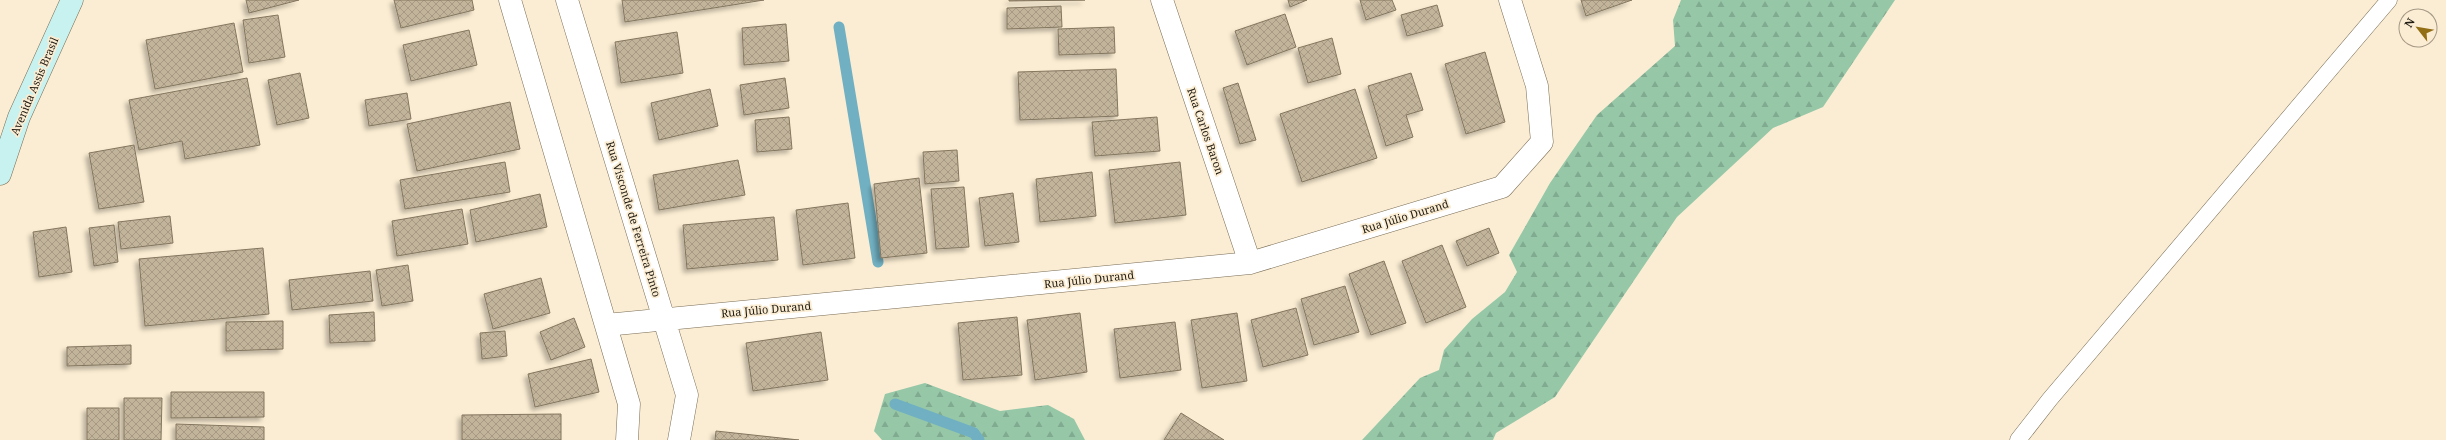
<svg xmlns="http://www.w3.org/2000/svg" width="2446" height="440" font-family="'Noto Serif',serif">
	<defs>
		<pattern id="forest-firs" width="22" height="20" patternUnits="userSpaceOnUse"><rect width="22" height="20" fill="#96c8a8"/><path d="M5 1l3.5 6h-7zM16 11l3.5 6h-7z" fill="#81ab90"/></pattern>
		<pattern id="building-cross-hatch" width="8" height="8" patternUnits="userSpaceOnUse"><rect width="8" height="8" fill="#c2b49b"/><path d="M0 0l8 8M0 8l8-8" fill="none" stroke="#a69a85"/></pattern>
		<filter id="shadow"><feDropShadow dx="-3.5" dy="3.5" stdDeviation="2" flood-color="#0004"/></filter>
	</defs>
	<rect width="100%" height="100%" fill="#fbedd3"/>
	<!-- forest -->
	<path fill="url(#forest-firs)" d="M1681 0H1895L1823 107 1773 128 1677 217 1555 397 1496 433 1493 440H1362L1420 378 1439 370 1444 350 1472 319 1505 292 1517 272 1509 255 1550 183 1597 115 1675 46 1673 20Z
		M925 383 1000 411 1048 405 1074 419 1085 440H882L874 431 885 394Z"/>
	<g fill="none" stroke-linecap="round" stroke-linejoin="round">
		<!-- stream -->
		<path stroke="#71b0c2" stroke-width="11" d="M839 27 878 262
			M895 404 974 433 979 440"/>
	</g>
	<!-- building -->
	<path fill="url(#building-cross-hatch)" stroke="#83765f" filter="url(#shadow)" d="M246 0H299L249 13Z
		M394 0H472L474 10 401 28Z
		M622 0H764L625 22Z
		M1009 0H1085L1009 1Z
		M1288 0H1307L1290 7Z
		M1360 0H1392L1396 10 1366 20Z
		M1581 0H1632L1586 16Z
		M1437 5 1443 26 1407 36 1401 15Z
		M1061 6 1062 27 1007 29V8Z
		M1285 14 1296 47 1247 65 1235 31Z
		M278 15 285 57 249 63 243 20Z
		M234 23 243 72 155 89 146 40Z
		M786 24 789 61 744 65 742 28Z
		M1114 27 1115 53 1059 55 1058 29Z
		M469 30 477 65 411 81 403 45Z
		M677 32 683 73 621 83 615 42Z
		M1332 38 1341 74 1308 83 1298 48Z
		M1485 52 1505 122 1466 134 1445 64Z
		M1116 69 1118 116 1020 120 1018 72Z
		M300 73 309 118 277 125 268 80Z
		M1411 73 1423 110 1406 115 1413 137 1386 146 1368 86Z
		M247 78 260 145 185 159 182 141 139 150 129 100Z
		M785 78 789 108 744 115 740 85Z
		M1238 83 1256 140 1240 144 1223 88Z
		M710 89 718 126 659 140 651 103Z
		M1355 89 1377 158 1302 182 1280 114Z
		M407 93 411 119 369 126 365 100Z
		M510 102 520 149 417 171 407 124Z
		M789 117 792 149 757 152 755 120Z
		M1157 117 1160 151 1095 156 1092 122Z
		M134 145 144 202 99 209 89 153Z
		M957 150 959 181 925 184 923 152Z
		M738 160 745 195 659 210 653 175Z
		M505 162 510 192 405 209 400 180Z
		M1180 162 1186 215 1115 223 1109 170Z
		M1092 172 1096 216 1040 222 1036 179Z
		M919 178 927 253 881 258 874 184Z
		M964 187 969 247 936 249 931 189Z
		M1013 193 1019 242 985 246 979 198Z
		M540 194 547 227 476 242 470 210Z
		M848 203 855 258 803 265 796 210Z
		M462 209 468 244 397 256 392 221Z
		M170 216 173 243 121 249 118 222Z
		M774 217 778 260 687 269 683 225Z
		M114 225 118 262 94 266 89 228Z
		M66 227 72 272 39 277 33 232Z
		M1489 228 1499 253 1467 266 1456 241Z
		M1442 245 1466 307 1426 323 1402 261Z
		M263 248 269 314 145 326 139 259Z
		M1384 261 1406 323 1371 335 1349 274Z
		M408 265 413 301 382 306 376 270Z
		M370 271 373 301 292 310 289 280Z
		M541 278 550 313 493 329 484 294Z
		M1345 286 1359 332 1314 345 1301 299Z
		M1296 308 1308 355 1263 367 1251 320Z
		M374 312 375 341 330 343 329 315Z
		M1080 313 1087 372 1035 380 1027 320Z
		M1237 313 1247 381 1202 388 1191 320Z
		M1017 317 1022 375 963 380 958 323Z
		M574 318 585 347 551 360 540 332Z
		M283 321V349L226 351V322Z
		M1175 322 1181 370 1120 378 1114 329Z
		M505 331 507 356 482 359 480 333Z
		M821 332 828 380 753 391 746 343Z
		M131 345V364L67 366V347Z
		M591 359 599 392 535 407 528 374Z
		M171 392H264V417L171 418Z
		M124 398H162L161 440H124Z
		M87 408H119V440H87Z
		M1181 413 1224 440H1164Z
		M561 414V440H462V415Z
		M176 424 264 427V440H176Z
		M716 431 799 440H715Z"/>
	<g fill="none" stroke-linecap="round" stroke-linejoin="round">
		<!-- lane casing -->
		<g stroke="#786c55" stroke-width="17">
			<path id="lane" d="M2018 440 2050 399 2389 0"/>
		</g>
		<!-- street casing -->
		<g stroke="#786c55" stroke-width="23">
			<path id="street" d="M510 0 629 404 627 440
				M567 0 687 395 679 440
				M1162 0 1250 263
				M606 325 1250 263 1502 187 1542 142 1537 86 1510 0"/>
		</g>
		<!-- secondary casing -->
		<g stroke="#786c55" stroke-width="23">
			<path id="secondary" d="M0 174 19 117 72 0"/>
		</g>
		<!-- lane -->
		<use href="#lane" stroke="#fff" stroke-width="16"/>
		<!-- street -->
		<use href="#street" stroke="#fff" stroke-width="22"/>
		<!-- secondary -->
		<use href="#secondary" stroke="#c8f2ef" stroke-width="22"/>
	</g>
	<g text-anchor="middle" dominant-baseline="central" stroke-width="3.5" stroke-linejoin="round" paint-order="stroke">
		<!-- street labels -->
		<g font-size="11" fill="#211c13" stroke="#fbedd3">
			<text transform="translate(34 86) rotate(-67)">Avenida Assis Brasil</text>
			<text transform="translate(1206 131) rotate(71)">Rua Carlos Baron</text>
			<text transform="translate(1405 216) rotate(-17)">Rua Júlio Durand</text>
			<text transform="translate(634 219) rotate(73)">Rua Visconde de Ferreira Pinto</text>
			<text transform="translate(1089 279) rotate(-6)">Rua Júlio Durand</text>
			<text transform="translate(766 309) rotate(-5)">Rua Júlio Durand</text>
		</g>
	</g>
	<!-- north arrow -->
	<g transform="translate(2418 28) rotate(301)"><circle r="19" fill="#fbedd3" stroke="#a49986"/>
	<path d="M0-3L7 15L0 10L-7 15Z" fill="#926e15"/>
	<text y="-6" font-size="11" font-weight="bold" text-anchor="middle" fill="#211c13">N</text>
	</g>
</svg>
